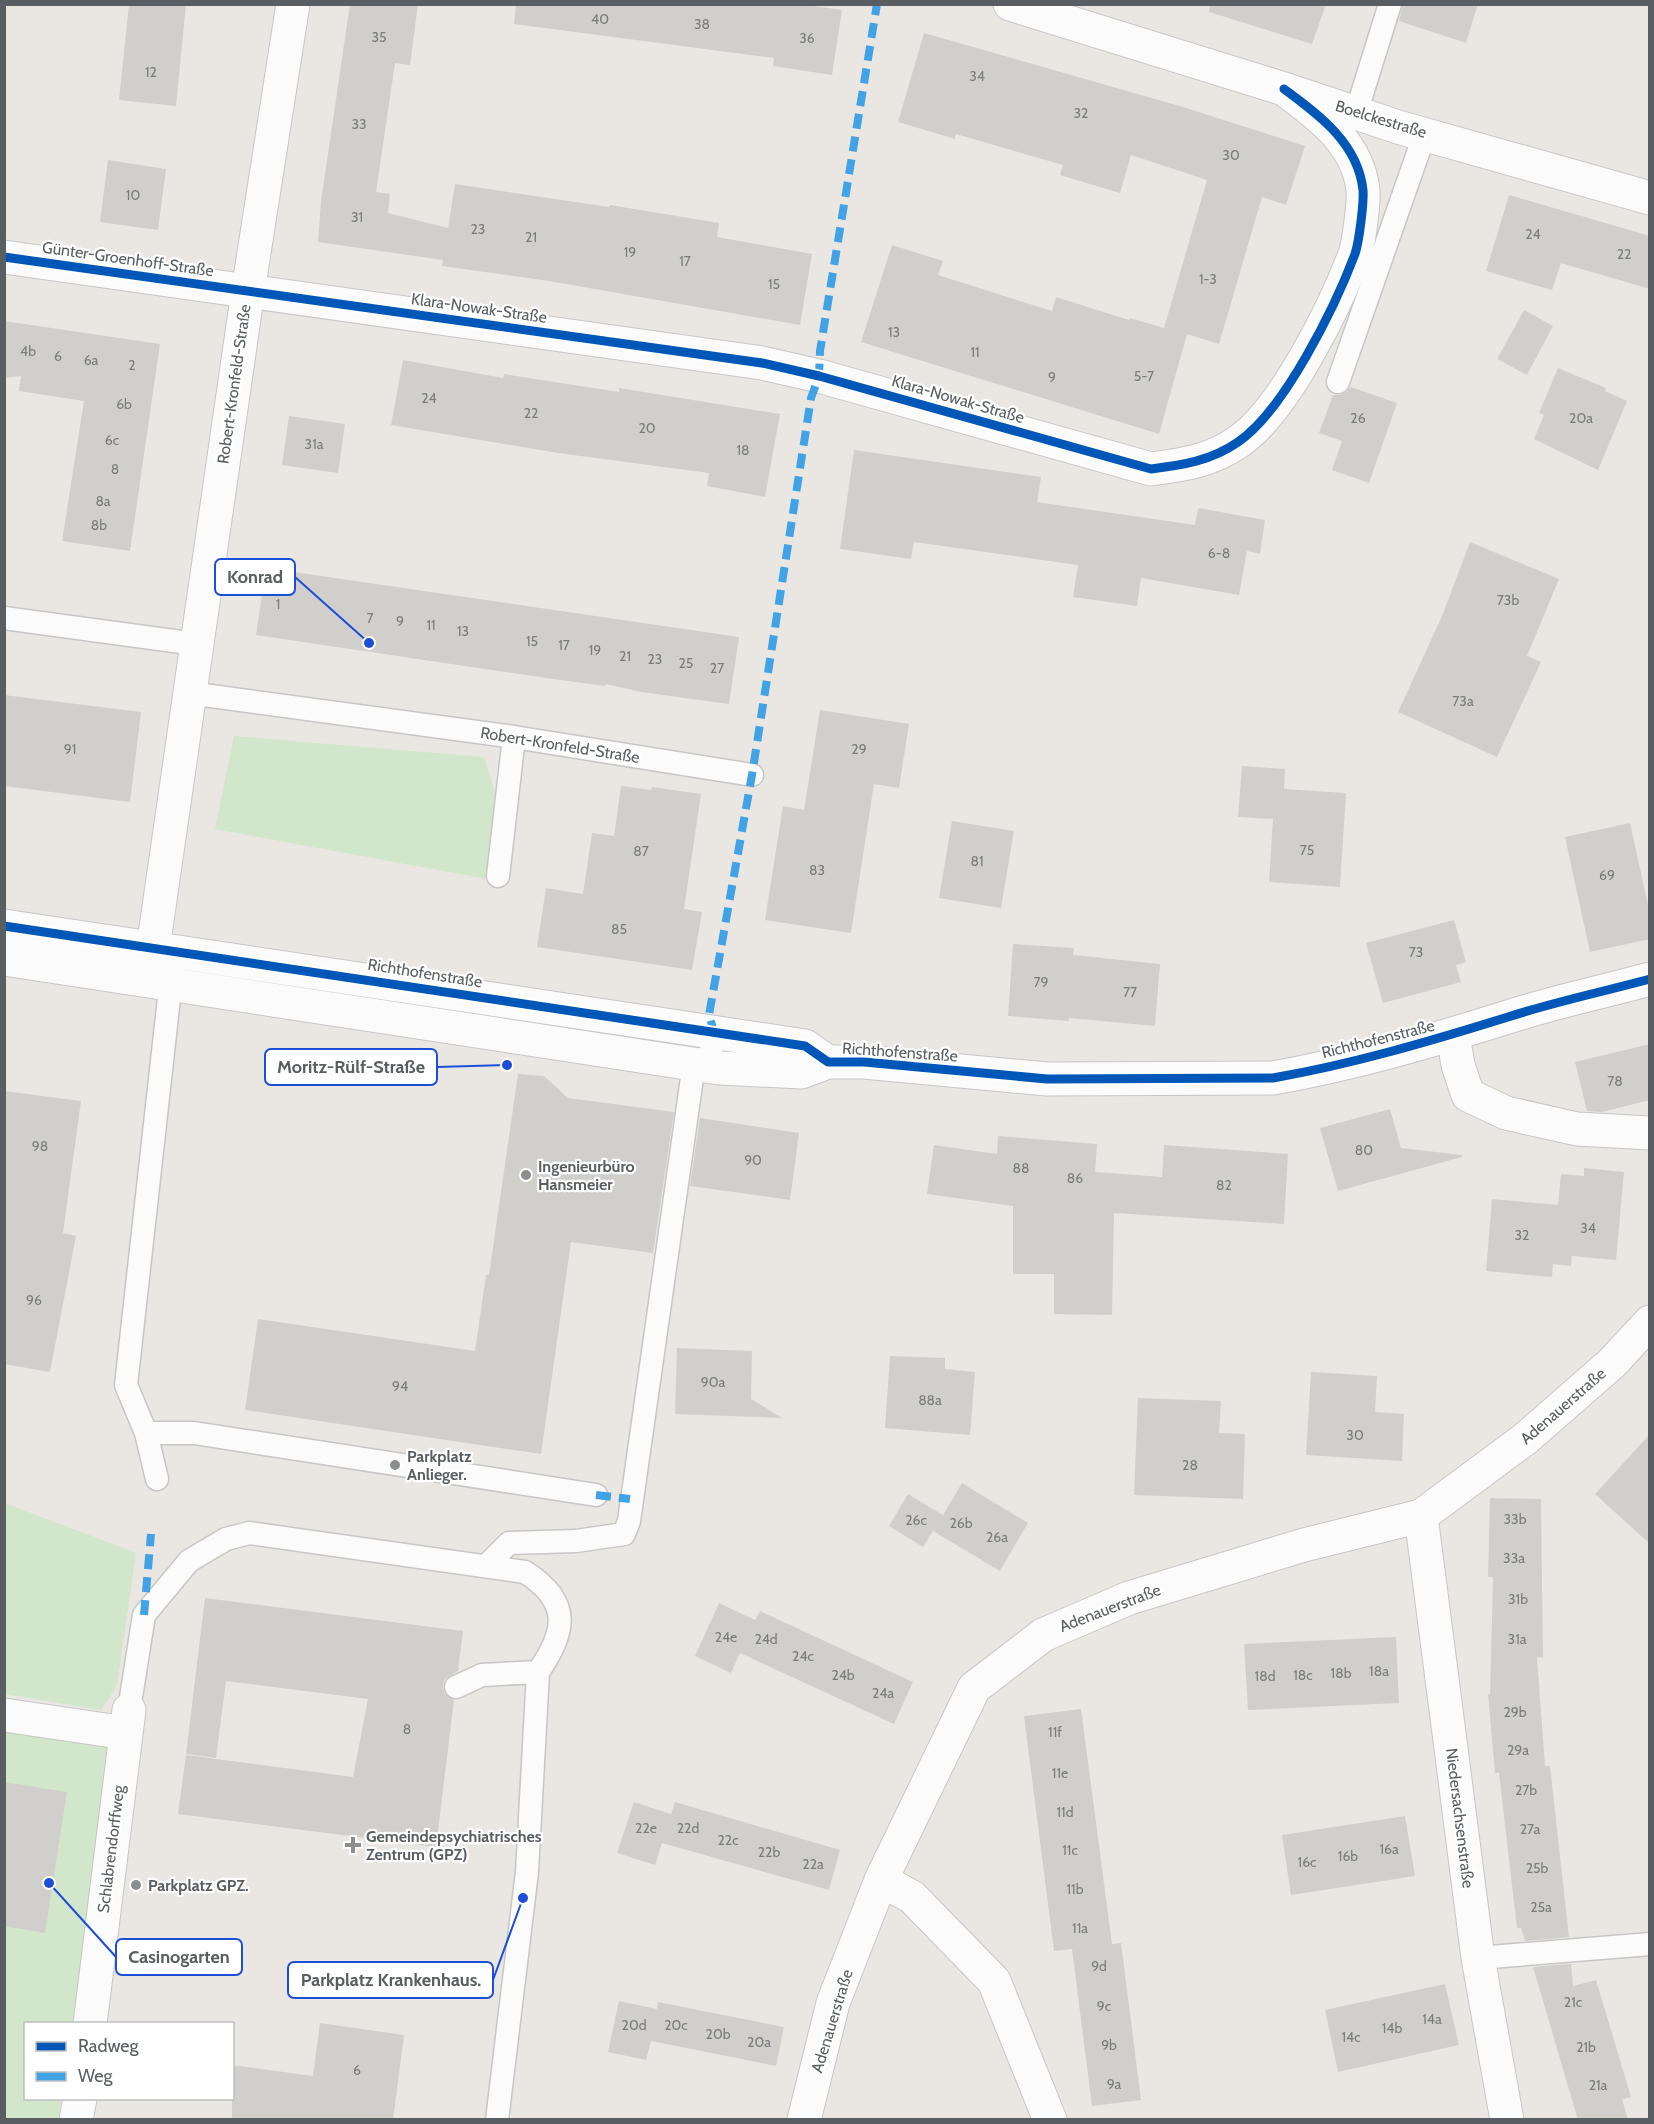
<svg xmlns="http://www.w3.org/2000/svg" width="1654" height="2124" font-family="Cabin,sans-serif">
	<rect width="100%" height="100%" fill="#eae7e2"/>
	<!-- green -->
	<path fill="#d2e6cb" d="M234 736 484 757 499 804 487 879 215 829Z
		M5 1503 136 1553 117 1686 101 1710 5 1694Z
		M5 1729 114 1743 73 2023 26 2024V2098L61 2099 58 2119 5 2120Z"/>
	<!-- building -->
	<path fill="#d1cfcc" d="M129 4H186L176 106 119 100Z
		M350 4H418L410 65 395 63 376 192 390 194 388 213 448 228 455 184 609 207 610 205 719 223 717 237 812 254 800 325 549 281 442 266 443 260 318 242 321 201Z
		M516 4H800L842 10 832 75 773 66 774 58 514 24Z
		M1210 4H1326L1312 44 1209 12Z
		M1403 4H1478L1466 43 1399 21Z
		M924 33 1183 107 1305 146 1286 205 1262 197 1219 344 1187 334 1159 434 861 342 892 245 943 261 938 275 1052 311 1056 297 1129 320 1130 318 1164 328 1207 180 1131 155 1120 193 1060 175 1063 165 956 134 955 139 898 122Z
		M108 160 166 169 158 230 100 222Z
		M1509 195 1650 236V289L1561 263 1552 290 1486 271Z
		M1524 310 1553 326 1527 375 1497 359Z
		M4 321 160 344 130 551 62 541 84 401 19 391 21 376 4 378Z
		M403 360 503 378 504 374 619 392V388L780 414 765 497 707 486 709 473 558 453 391 425Z
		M1558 368 1606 388 1605 391 1627 401 1598 470 1534 439 1544 415 1539 413Z
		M1351 387 1397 403 1369 483 1332 470 1342 441 1319 433 1333 395H1341Z
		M289 416 345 424 338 473 282 465Z
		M854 450 1041 477 1037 502 1195 525 1198 508 1265 520 1260 554 1247 551 1239 595 1141 578 1137 606 1073 597 1078 565 914 542 911 559 840 549Z
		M1470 542 1559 579 1527 656 1541 662 1497 757 1398 712 1442 616Z
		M266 568 739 637 729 704 641 692 606 684 605 686 553 679 256 635Z
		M4 695 141 712 130 802 4 786Z
		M820 710 909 724 899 788 874 784 851 933 765 920 783 806 804 810Z
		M1242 766 1285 769 1284 789 1346 793 1340 887 1269 882 1273 819 1238 817Z
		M621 786 651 790 652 787 701 794 684 909 702 912 692 970 537 947 546 888 583 894 592 833 614 836Z
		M952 821 1014 831 1001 908 939 898Z
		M1630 823 1650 914V939L1590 952 1565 837Z
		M1454 920 1466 962 1456 965 1461 982 1383 1003 1366 943Z
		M1013 944 1074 948 1073 955 1160 964 1155 1026 1069 1018V1021L1008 1016Z
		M1650 1044V1100L1602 1112 1587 1111 1575 1062Z
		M518 1074 544 1076 568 1098 674 1112 653 1253 571 1242 541 1454 245 1410 258 1319 475 1351 486 1275H489Z
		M4 1091 81 1101 63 1233 76 1236 50 1372 4 1364Z
		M1390 1109 1401 1148 1462 1155V1157L1338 1191 1320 1128Z
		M700 1118 799 1133 790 1200 690 1186Z
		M998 1136 1097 1144 1095 1172 1162 1177 1164 1145 1288 1154 1284 1224 1114 1213 1112 1315 1054 1314V1274H1013V1206L927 1194 934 1145 997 1154Z
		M1584 1168 1624 1172 1616 1260 1572 1256 1571 1266 1553 1264 1552 1277 1486 1271 1492 1199 1558 1205 1561 1174 1584 1176Z
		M677 1348 752 1351 751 1399 782 1418 675 1414Z
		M890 1356 945 1358V1369L975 1372 970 1435 885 1428Z
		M1311 1372 1377 1376 1375 1412 1404 1414 1402 1461 1306 1455Z
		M1138 1398 1221 1401 1219 1433 1245 1434 1243 1499 1134 1495Z
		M1650 1434V1544L1595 1494Z
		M962 1483 1028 1523 1000 1571 933 1531 923 1547 889 1526 908 1494 943 1515Z
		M1490 1498 1541 1499 1543 1658 1537 1657 1545 1766H1550L1569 1937 1525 1941 1521 1928H1517L1499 1773H1495L1488 1694H1490L1492 1620 1493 1577H1488Z
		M205 1598 463 1631 458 1671 445 1679 443 1685 444 1693 454 1700 436 1847 178 1814 186 1755 353 1777 368 1699 226 1681 216 1758 186 1754Z
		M719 1603 755 1620 760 1611 913 1682 894 1724 740 1653 731 1673 695 1656Z
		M1396 1637 1399 1703 1248 1710 1244 1644Z
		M1081 1709 1112 1944 1121 1943 1141 2100 1092 2106 1072 1949 1054 1951 1024 1716Z
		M4 1782 67 1792 45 1933 4 1926Z
		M634 1802 671 1814 675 1802 840 1850 829 1890 662 1843 655 1865 617 1853Z
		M1405 1816 1415 1876 1291 1895 1282 1835Z
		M1571 1964 1573 1986 1596 1980 1631 2097 1622 2099 1628 2120H1578L1533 1967Z
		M1445 1984 1459 2045 1338 2072 1325 2010Z
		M619 2001 657 2009 658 2002 784 2027 776 2066 651 2041 646 2060 608 2052Z
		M320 2023 404 2035 393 2120H232V2065L313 2076Z"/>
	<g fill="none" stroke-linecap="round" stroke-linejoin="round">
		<!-- lane casing -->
		<g stroke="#c6c6c5" stroke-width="25">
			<path id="lane" d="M1356 113 1390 4
				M1338 382 1425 133
				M4 618 196 644
				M189 693 514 737 752 775
				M498 876 514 737
				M146 1433H194L596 1495
				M157 1479 146 1433 126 1385 174 953
				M486 1566 509 1543 576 1541 624 1534 629 1521 694 1064 710 1055 715 1035
				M456 1687 482 1675 538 1672
				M129 1710 144 1615 189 1561 226 1539 249 1533 525 1572C572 1602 566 1632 538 1672L527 1872 497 2120
				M1478 1958 1650 1944"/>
		</g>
		<!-- street casing -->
		<g stroke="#c6c6c5" stroke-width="35">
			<path id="street" d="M1010 4 1284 89 1398 127 1650 198
				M4 257 762 363 819 376 1151 469C1182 465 1211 461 1238 442 1284 411 1335 307 1355 254 1359 242 1364 203 1363 190 1358 143 1319 115 1284 89
				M149 976 248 291 293 4
				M1453 1036 1458 1065 1468 1095 1506 1113 1577 1129 1650 1133
				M1421 1516 1478 1958 1507 2120
				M4 1715 126 1733
				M881 1880 912 1897 994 1981 1050 2120
				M90 2024 129 1710
				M76 2120 80 2098
				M804 2120 833 2003 881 1880 974 1688 1043 1635 1129 1598 1304 1545 1421 1516 1525 1439 1612 1363 1650 1322"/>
		</g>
		<!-- secondary casing -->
		<g stroke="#c6c6c6" stroke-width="35">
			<path id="secondary" d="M4 926 805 1046 828 1062
				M4 959 719 1068 801 1072 828 1062H864L1047 1079 1273 1078C1353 1064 1431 1041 1508 1017 1554 1002 1602 992 1650 979"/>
		</g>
		<!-- lane -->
		<use href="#lane" stroke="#fcfbfb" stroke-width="22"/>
		<!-- street -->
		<use href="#street" stroke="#fcfbfb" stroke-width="33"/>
		<!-- secondary -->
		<use href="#secondary" stroke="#fcfbfb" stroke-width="33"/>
		<!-- quiet -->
		<path stroke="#42a2e6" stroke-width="8" stroke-dasharray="15 8" stroke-linecap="butt" d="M715 1035 709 1015 752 775 811 398 819 376 820 351 877 4
			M596 1495 630 1499
			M144 1615 151 1534"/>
		<!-- cycleway casing -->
		<g stroke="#fff" stroke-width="13">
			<path id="cycleway" d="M4 257 762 363 819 376 1151 469C1182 465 1211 461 1238 442 1284 411 1335 307 1355 254 1359 242 1364 203 1363 190 1358 143 1319 115 1284 89
				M4 926 805 1046 828 1062H864L1047 1079 1273 1078C1353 1064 1431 1041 1508 1017 1554 1002 1602 992 1650 979"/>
		</g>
		<!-- cycleway -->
		<use href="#cycleway" stroke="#0057b8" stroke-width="9"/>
	</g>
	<!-- markers -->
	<g fill="#8b8e8e" stroke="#fff" stroke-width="2">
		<circle cx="526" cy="1175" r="6"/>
		<circle cx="395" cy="1465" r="6"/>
		<path d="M350 1836h6v6h6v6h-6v6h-6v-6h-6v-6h6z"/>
		<circle cx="136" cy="1885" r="6"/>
	</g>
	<g text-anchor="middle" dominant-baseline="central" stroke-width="4.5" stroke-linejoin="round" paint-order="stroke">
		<!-- number labels -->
		<g font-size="14" fill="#787c7d">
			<text x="600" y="19">40</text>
			<text x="702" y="24">38</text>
			<text x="379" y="37">35</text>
			<text x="807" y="38">36</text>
			<text x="151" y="72">12</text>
			<text x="977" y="76">34</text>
			<text x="1081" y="113">32</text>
			<text x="359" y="124">33</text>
			<text x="1231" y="155">30</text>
			<text x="133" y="195">10</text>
			<text x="357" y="217">31</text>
			<text x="478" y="229">23</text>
			<text x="1533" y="234">24</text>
			<text x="531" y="237">21</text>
			<text x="630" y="252">19</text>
			<text x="1624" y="254">22</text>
			<text x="685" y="261">17</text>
			<text x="1208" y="279">1-3</text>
			<text x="774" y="284">15</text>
			<text x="894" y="332">13</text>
			<text x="28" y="351">4b</text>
			<text x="975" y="352">11</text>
			<text x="58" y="356">6</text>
			<text x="91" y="360">6a</text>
			<text x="132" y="365">2</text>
			<text x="1144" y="376">5-7</text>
			<text x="1052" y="377">9</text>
			<text x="429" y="398">24</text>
			<text x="124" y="404">6b</text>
			<text x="531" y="413">22</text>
			<text x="1358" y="418">26</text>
			<text x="1581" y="418">20a</text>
			<text x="647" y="428">20</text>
			<text x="112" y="440">6c</text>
			<text x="314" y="444">31a</text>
			<text x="743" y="450">18</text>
			<text x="115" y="469">8</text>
			<text x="103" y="501">8a</text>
			<text x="99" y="525">8b</text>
			<text x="1219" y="553">6-8</text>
			<text x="1508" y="600">73b</text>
			<text x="278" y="604">1</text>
			<text x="370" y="618">7</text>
			<text x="400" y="621">9</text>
			<text x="431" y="625">11</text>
			<text x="463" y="631">13</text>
			<text x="532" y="641">15</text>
			<text x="564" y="645">17</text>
			<text x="595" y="650">19</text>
			<text x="625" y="656">21</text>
			<text x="655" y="659">23</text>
			<text x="686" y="663">25</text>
			<text x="717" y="668">27</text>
			<text x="1463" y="701">73a</text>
			<text x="70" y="749">91</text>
			<text x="859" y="749">29</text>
			<text x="1307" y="850">75</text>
			<text x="641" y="851">87</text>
			<text x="977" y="861">81</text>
			<text x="817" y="870">83</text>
			<text x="1607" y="875">69</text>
			<text x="619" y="929">85</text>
			<text x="1416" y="952">73</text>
			<text x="1041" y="982">79</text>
			<text x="1130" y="992">77</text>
			<text x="1615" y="1081">78</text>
			<text x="40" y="1146">98</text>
			<text x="1364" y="1150">80</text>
			<text x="753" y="1160">90</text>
			<text x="1021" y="1168">88</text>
			<text x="1075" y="1178">86</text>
			<text x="1224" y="1185">82</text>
			<text x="1588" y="1228">34</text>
			<text x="1522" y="1235">32</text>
			<text x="34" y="1300">96</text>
			<text x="713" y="1382">90a</text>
			<text x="400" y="1386">94</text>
			<text x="930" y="1400">88a</text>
			<text x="1355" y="1435">30</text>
			<text x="1190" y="1465">28</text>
			<text x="1515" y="1519">33b</text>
			<text x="916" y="1520">26c</text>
			<text x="961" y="1523">26b</text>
			<text x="997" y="1537">26a</text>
			<text x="1514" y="1558">33a</text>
			<text x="1518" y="1599">31b</text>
			<text x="726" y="1637">24e</text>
			<text x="766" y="1639">24d</text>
			<text x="1517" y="1639">31a</text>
			<text x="803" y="1656">24c</text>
			<text x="1379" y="1671">18a</text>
			<text x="1341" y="1673">18b</text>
			<text x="843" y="1675">24b</text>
			<text x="1303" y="1675">18c</text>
			<text x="1265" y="1676">18d</text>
			<text x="883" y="1693">24a</text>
			<text x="1515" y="1712">29b</text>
			<text x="407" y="1729">8</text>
			<text x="1055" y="1732">11f</text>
			<text x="1518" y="1750">29a</text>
			<text x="1060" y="1773">11e</text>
			<text x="1526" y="1790">27b</text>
			<text x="1065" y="1812">11d</text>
			<text x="646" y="1828">22e</text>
			<text x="688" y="1828">22d</text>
			<text x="1530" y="1829">27a</text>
			<text x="728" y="1840">22c</text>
			<text x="1389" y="1849">16a</text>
			<text x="1070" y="1850">11c</text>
			<text x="769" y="1852">22b</text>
			<text x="1348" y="1856">16b</text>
			<text x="1307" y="1862">16c</text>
			<text x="813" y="1864">22a</text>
			<text x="1537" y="1868">25b</text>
			<text x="1075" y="1889">11b</text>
			<text x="1541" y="1907">25a</text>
			<text x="1080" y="1928">11a</text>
			<text x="1099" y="1966">9d</text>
			<text x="1573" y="2002">21c</text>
			<text x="1104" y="2006">9c</text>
			<text x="1432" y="2019">14a</text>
			<text x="634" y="2025">20d</text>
			<text x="676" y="2025">20c</text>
			<text x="1392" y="2028">14b</text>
			<text x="718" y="2034">20b</text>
			<text x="1351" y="2037">14c</text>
			<text x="759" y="2042">20a</text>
			<text x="1109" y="2045">9b</text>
			<text x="1586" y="2047">21b</text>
			<text x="357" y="2070">6</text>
			<text x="1114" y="2084">9a</text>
			<text x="1598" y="2085">21a</text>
		</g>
		<!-- street labels -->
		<g font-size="16" fill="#585e61" stroke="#fff">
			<text transform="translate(1381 119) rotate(17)">Boelckestraße</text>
			<text transform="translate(128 259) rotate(8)">Günter-Groenhoff-Straße</text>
			<text transform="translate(479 308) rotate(8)">Klara-Nowak-Straße</text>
			<text transform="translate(234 384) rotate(-82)">Robert-Kronfeld-Straße</text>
			<text transform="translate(958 399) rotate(16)">Klara-Nowak-Straße</text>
			<text transform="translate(560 745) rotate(9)">Robert-Kronfeld-Straße</text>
			<text transform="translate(425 973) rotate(9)">Richthofenstraße</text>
			<text transform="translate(1378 1039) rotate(-14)">Richthofenstraße</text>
			<text transform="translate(900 1052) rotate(4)">Richthofenstraße</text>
			<text transform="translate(1563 1406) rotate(-41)">Adenauerstraße</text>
			<text transform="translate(1110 1608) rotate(-21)">Adenauerstraße</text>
			<text transform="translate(1460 1818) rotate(83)">Niedersachsenstraße</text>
			<text transform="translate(111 1849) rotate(-83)">Schlabrendorffweg</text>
			<text transform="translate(832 2021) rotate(-73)">Adenauerstraße</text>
		</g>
		<!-- poi labels -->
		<g font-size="16" font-weight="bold" fill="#585e61" stroke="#fff" text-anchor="start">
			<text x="538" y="1166">Ingenieurbüro<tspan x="538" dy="18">Hansmeier</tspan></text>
			<text x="407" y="1456">Parkplatz<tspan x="407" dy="18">Anlieger.</tspan></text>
			<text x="366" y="1836">Gemeindepsychiatrisches<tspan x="366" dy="18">Zentrum (GPZ)</tspan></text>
			<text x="148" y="1885">Parkplatz GPZ.</text>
		</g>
	</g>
	<!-- callouts -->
	<path fill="none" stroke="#1d4ed8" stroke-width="2" d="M369 643L295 577M507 1065L437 1067M49 1883L116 1957M523 1898L493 1980"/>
	<g fill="#1d4ed8" stroke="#fff" stroke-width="2">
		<circle cx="369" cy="643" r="6"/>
		<circle cx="507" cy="1065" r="6"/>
		<circle cx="49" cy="1883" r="6"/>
		<circle cx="523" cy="1898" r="6"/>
	</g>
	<g fill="#fff" stroke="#1d4ed8" stroke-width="2">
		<rect x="215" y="559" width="80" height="36" rx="6"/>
		<rect x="265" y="1049" width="172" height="36" rx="6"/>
		<rect x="116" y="1939" width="126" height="36" rx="6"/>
		<rect x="288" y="1962" width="205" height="36" rx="6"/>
	</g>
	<g font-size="18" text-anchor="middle" font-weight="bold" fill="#585e61">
		<text x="255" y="583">Konrad</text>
		<text x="351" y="1073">Moritz-Rülf-Straße</text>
		<text x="179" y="1963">Casinogarten</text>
		<text x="391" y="1986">Parkplatz Krankenhaus.</text>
	</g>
	<!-- border -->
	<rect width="1654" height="2124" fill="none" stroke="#585e61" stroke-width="12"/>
	<!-- legend -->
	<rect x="24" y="2022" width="210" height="78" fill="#ffffff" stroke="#bcbfc0" stroke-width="1.5"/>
	<rect x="36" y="2042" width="30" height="9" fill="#0057b8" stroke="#bcbfc0" stroke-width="1.5"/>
	<text x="78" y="2052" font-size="18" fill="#585e61">Radweg</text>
	<rect x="36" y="2072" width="30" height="9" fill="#42a2e6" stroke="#bcbfc0" stroke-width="1.5"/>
	<text x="78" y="2082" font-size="18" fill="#585e61">Weg</text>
</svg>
